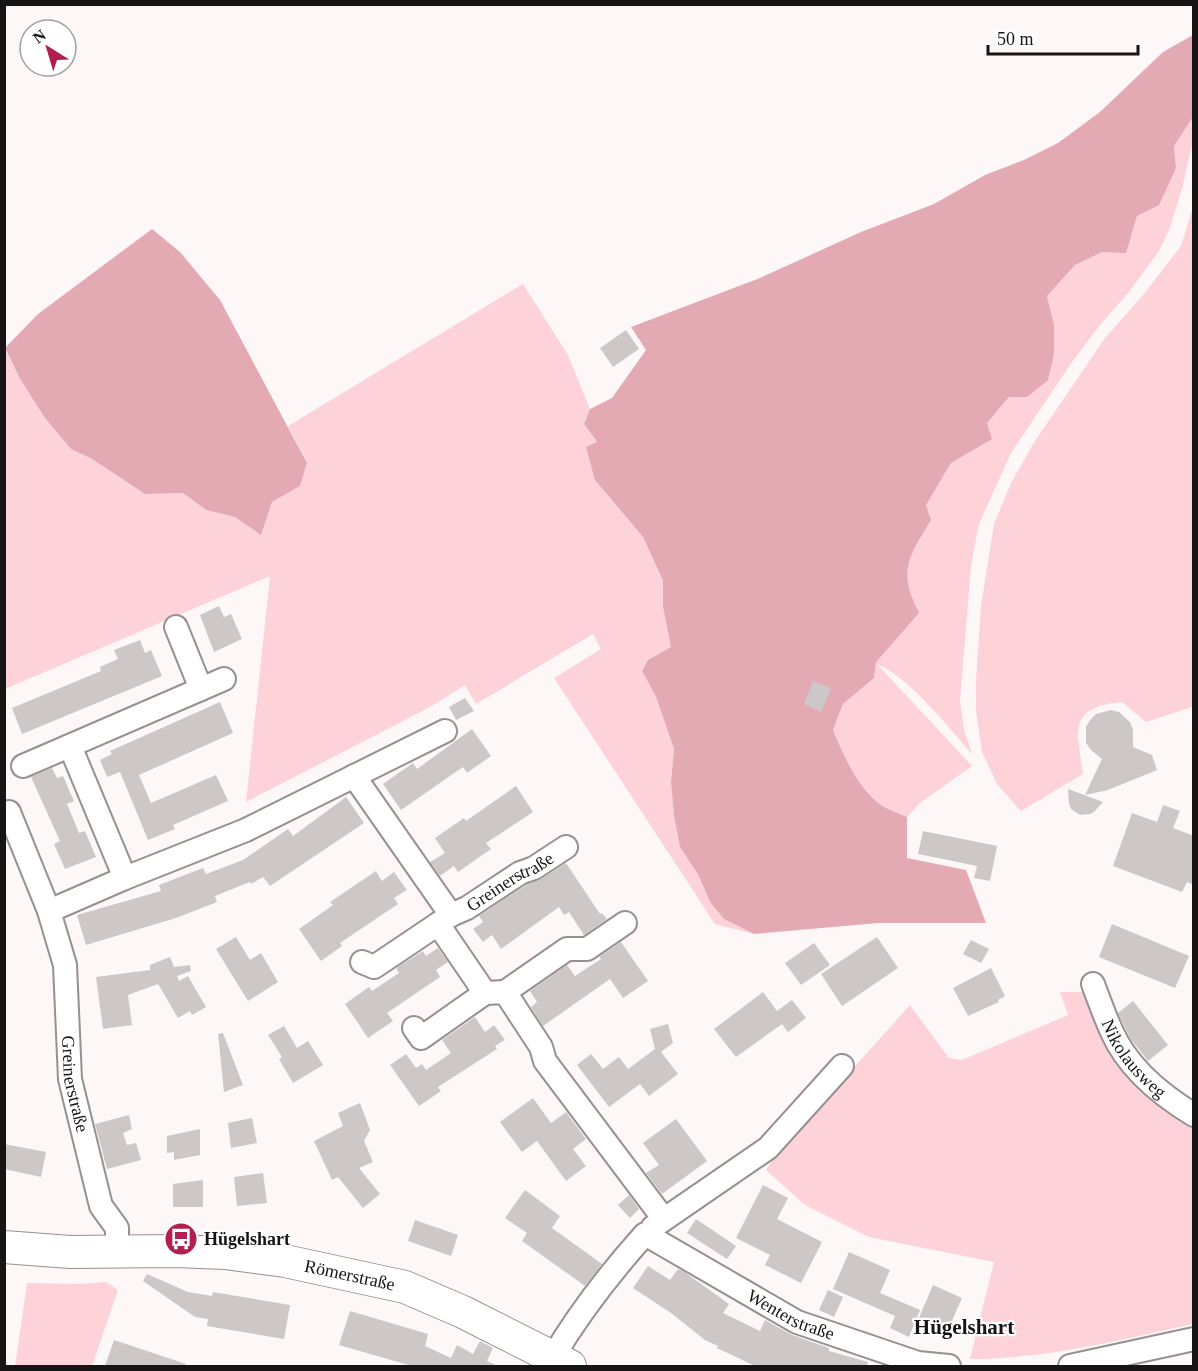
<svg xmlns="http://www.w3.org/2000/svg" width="1198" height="1371" font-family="'Times New Roman',serif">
	<rect width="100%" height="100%" fill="#fdf7f8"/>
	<!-- green -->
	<path fill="#fdd2d8" d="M1193 117V140L1183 185 1170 228 1159 251 1129 292 1100 325 1072 362 1011 453 979 524 971 566 960 700 964 730 972 754C948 727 910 678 877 664L972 766 920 803 907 817C898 813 885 809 877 802 856 784 844 756 833 730L843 704 874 678 875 662 900 634 909 594 906 569 913 552 931 520 926 505 951 463 991 439 987 423 1009 397H1027L1054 354V325L1047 296 1075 265 1132 234 1137 216 1176 168 1174 146Z
		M1193 207V704L1192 707 1146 722 1122 702C1067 707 1077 731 1083 774L1021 811 997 784 982 752 976 711V679L981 606 994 524 1011 483 1033 444 1105 338 1143 295 1181 246Z
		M523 284 568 355 590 409 584 424 597 443 595 480 643 537 663 582V607L671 647 648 660 642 671 656 697 674 749 671 782 674 816 680 847 699 876 710 902 724 919 754 934 715 924 554 678 601 649 593 634 476 704 465 685 430 707 246 802 270 576 5 689 4 348 19 377 43 416 71 449 92 459 145 494 183 493 206 510 235 517 261 535 272 502 300 486 307 463 288 426Z
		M1060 992H1088L1193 1124V1324C1120 1340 1046 1359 970 1359L994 1262 869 1237 805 1205 766 1170 776 1154 910 1005 949 1058 962 1060 1068 1015Z
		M106 1282 118 1290 92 1366H15L27 1283 81 1284Z"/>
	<!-- forest -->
	<path fill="#e3aab3" d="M1193 35V117L1174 146 1176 168 1159 205 1137 216 1126 253 1102 252 1075 265 1047 296 1054 325V354L1048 380 1027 397H1009L987 423 992 439 951 463 926 505 931 520C909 558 897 570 919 613L876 662 874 678 843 704 833 730C844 756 856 784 877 802 885 809 898 813 907 817V858L966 870 986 923H878L754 934 724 919 710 902 699 876 680 847 674 816 671 782 674 749 656 697 642 671 648 660 671 647 663 607V581L643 537 595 480 586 447 597 442 584 424 590 409 612 398 646 350 631 327 760 278 861 232 934 204 985 175 1024 160 1058 143 1100 112 1163 52Z
		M152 229 180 252 220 300 307 463 300 486 272 502 261 535 235 517 206 510 183 493 145 494 92 459 71 449 44 417 19 377 5 348 38 314Z"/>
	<!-- building -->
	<path fill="#cdc7c8" d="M626 330 639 349 613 367 600 348Z
		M219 606 224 617 231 614 242 639 214 652 200 615Z
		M140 640 145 653 151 650 162 676 22 734 12 708 101 671 100 667 118 659 114 650Z
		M813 681 831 688 821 712 804 704Z
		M465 698 474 711 456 720 449 707Z
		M220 702 233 733 139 775 151 803 216 775 228 801 173 825 175 829 148 840 120 772 107 777 100 760 112 754 110 751Z
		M1111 710 1119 712 1130 722 1133 730V747L1152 755 1157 770 1108 790 1085 795 1102 759 1091 750 1086 743V727L1090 720 1096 714Z
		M472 729 491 756 467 773 463 767 401 810 383 784 413 763 417 769Z
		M52 768 57 778 63 776 74 801 67 804 79 833 85 831 96 857 65 869 54 844 60 841 31 777Z
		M516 786 533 812 486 843 491 849 458 872 454 866 440 876 430 862 445 853 435 838 464 818 466 821Z
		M1068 789 1103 802 1094 812 1090 814 1080 815 1071 809 1069 804Z
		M346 797 364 823 270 886 263 877 251 884 250 882 215 896 217 902 176 918 86 945 77 915 161 891 159 885 203 868 206 874 243 860 288 829 293 836Z
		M1163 805 1180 811 1173 828 1194 836V885L1187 882 1182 892 1113 866 1132 813 1157 822Z
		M923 831 997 846 990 881 974 878 977 866 918 854Z
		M566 863 600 914 602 913 607 919 584 935 569 912 564 915 559 907 501 949 492 935 483 942 473 929 483 922 479 916 526 885 541 879Z
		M376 871 382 881 394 872 407 890 394 898 398 904 340 943 342 946 321 961 299 929 333 905 330 902Z
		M1112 924 1189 956 1175 988 1099 957Z
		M236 937 250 960 261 953 278 982 248 1001 216 949Z
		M877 937 898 968 842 1006 821 974Z
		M971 940 989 949 981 963 963 954Z
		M621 942 648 981 623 998 610 979 543 1026 531 1007 537 1002 530 991 567 965 575 976 601 959 599 957Z
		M814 943 830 965 801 985 785 963Z
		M438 948 448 962 436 970 440 977 387 1013 393 1021 368 1038 345 1004 369 987 372 991 399 973 396 968 423 951 426 956Z
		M170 957 174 967 190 965 191 971 177 976 179 981 188 976 206 1007 192 1015 190 1011 178 1018 158 984 128 995 132 1025 103 1029 96 977 150 970V965Z
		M991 968 1005 996 998 1000 999 1002 968 1016 953 988Z
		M763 992 777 1011 792 1000 806 1018 788 1032 782 1024 736 1057 714 1029Z
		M1133 1001 1168 1045 1148 1061 1130 1038 1118 1013Z
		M475 1017 485 1032 494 1025 505 1040 495 1046 497 1049 438 1087 441 1091 419 1106 390 1065 406 1054 416 1068 422 1064 426 1070 451 1053 442 1040Z
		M668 1024 673 1043 661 1052 678 1074 649 1096 640 1084 609 1107 577 1065 591 1054 603 1069 619 1057 628 1069 655 1049 650 1029Z
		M284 1026 297 1048 308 1041 323 1065 293 1083 279 1059 282 1057 268 1035Z
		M223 1033 243 1085 224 1092 218 1034Z
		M533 1098 551 1123 566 1112 586 1139 573 1149 586 1166 566 1181 537 1141 522 1152 500 1122Z
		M360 1103 370 1130 364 1141 373 1162 359 1168 380 1194 363 1208 338 1177 332 1180 314 1141 343 1126 338 1113Z
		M129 1115 132 1129 123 1133 127 1145 136 1143 141 1160 107 1169 95 1124Z
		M252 1118 257 1143 231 1148 228 1123Z
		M676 1119 707 1161 662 1194 646 1173 659 1165 643 1143Z
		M200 1129V1155L174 1160V1152L167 1153V1136Z
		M4 1144 46 1152 41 1177 4 1169Z
		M263 1173 267 1203 237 1206 234 1177Z
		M203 1180V1207H173V1184Z
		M763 1185 788 1198 777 1219 822 1242 801 1283 765 1265 770 1255 736 1238Z
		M525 1190 560 1216 552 1228 602 1264 585 1286 522 1241 527 1233 505 1218Z
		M629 1195 639 1209 630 1218 618 1205Z
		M696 1219 736 1246 727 1259 687 1233Z
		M415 1220 458 1235 451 1256 408 1241Z
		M849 1252 890 1270 880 1293 920 1310 909 1337 890 1328 895 1316 833 1289Z
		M648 1266 670 1280 678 1269 683 1271 729 1304 723 1313 760 1331 765 1320 792 1335 829 1348V1351L868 1362 867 1366H755L717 1348 718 1346 705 1340 671 1313 633 1288Z
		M147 1274 188 1292 212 1296 213 1292 290 1305 284 1339 207 1326 208 1319 195 1317 143 1281Z
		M933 1285 962 1298 947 1332 918 1320Z
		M828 1290 843 1297 834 1317 819 1310Z
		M350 1311 428 1334 425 1346 451 1358 457 1345 473 1354 480 1341 493 1348 487 1361 498 1366H412L339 1345Z
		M114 1340 186 1364 185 1366H105Z"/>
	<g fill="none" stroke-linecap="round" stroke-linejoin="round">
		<!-- minor casing -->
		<g stroke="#969091" stroke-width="26">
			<g id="minor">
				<path d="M201 689 224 679"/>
				<path d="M70 746 125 878"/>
				<path d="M23 766 201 689 176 627"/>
				<path d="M354 776 451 915 438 924 485 993 505 992 541 1047 545 1061 663 1218"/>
				<path id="s1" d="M4 814 9 812 49 911 65 965 70 1079 101 1206 117 1228V1252"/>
				<path d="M49 911 125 878 246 830 445 731"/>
				<path id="s2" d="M451 915 467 908 520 873 534 868 566 847"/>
				<path d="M362 962 374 967 438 924"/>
				<path id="s3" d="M1093 984C1099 1000 1105 1017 1112 1032 1128 1068 1161 1095 1194 1115"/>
				<path d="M505 992 567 949H587L625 923"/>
				<path d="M414 1028 421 1038 485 993"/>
				<path d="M653 1227 768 1148 842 1066"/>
				<path id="s4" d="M553 1357C579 1313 611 1272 645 1234L797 1322 918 1363 949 1366"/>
				<path d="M1070 1366 1194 1339"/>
			</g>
		</g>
		<!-- secondary casing -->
		<g stroke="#969091" stroke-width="34">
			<g id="secondary">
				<path id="s5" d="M4 1247 70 1252 176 1251 225 1253 285 1261 405 1287 463 1312 570 1366"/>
			</g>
		</g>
		<!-- minor -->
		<use href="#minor" stroke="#fff" stroke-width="22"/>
		<!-- secondary -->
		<use href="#secondary" stroke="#fff" stroke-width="32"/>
	</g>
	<!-- icons -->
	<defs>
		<g id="bus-disc" transform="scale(1.725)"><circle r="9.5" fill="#b01f4f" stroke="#fff"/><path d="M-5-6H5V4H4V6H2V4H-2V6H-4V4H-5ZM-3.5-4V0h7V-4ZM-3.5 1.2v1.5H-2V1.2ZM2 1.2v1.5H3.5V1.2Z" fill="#fff"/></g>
	</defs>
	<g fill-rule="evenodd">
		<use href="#bus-disc" x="181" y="1239"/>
	</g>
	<g text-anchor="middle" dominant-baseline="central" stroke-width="4.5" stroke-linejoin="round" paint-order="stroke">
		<!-- street labels -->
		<g font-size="18" fill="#161414" stroke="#fff">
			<text stroke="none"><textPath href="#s2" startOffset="68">Greinerstraße</textPath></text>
			<text stroke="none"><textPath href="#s3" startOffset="86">Nikolausweg</textPath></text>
			<text stroke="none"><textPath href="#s1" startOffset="288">Greinerstraße</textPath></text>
			<text stroke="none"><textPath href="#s5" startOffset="348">Römerstraße</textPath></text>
			<text stroke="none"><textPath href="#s4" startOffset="321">Wenterstraße</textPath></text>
		</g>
		<!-- poi labels -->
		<g font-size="18" font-weight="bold" fill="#161414" stroke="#fff" text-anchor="start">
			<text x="204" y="1239">Hügelshart</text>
		</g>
		<!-- quarter labels -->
		<g font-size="21" font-weight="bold" fill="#161414" stroke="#fff">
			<text x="964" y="1327">Hügelshart</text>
		</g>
	</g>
	<!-- border -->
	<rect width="1198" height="1371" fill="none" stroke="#161414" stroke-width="12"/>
	<!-- north arrow -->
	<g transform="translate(48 48) rotate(323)"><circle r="28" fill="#ffffff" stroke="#a2a1a1" stroke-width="1.5"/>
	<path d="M0-4.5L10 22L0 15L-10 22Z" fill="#b01f4f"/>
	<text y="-9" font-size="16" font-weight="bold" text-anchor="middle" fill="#161414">N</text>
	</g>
	<!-- scale -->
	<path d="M988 45v9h150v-9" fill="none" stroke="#161414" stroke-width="3"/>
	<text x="997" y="45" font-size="18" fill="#161414" stroke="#ffffff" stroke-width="4.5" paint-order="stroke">50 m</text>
</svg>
